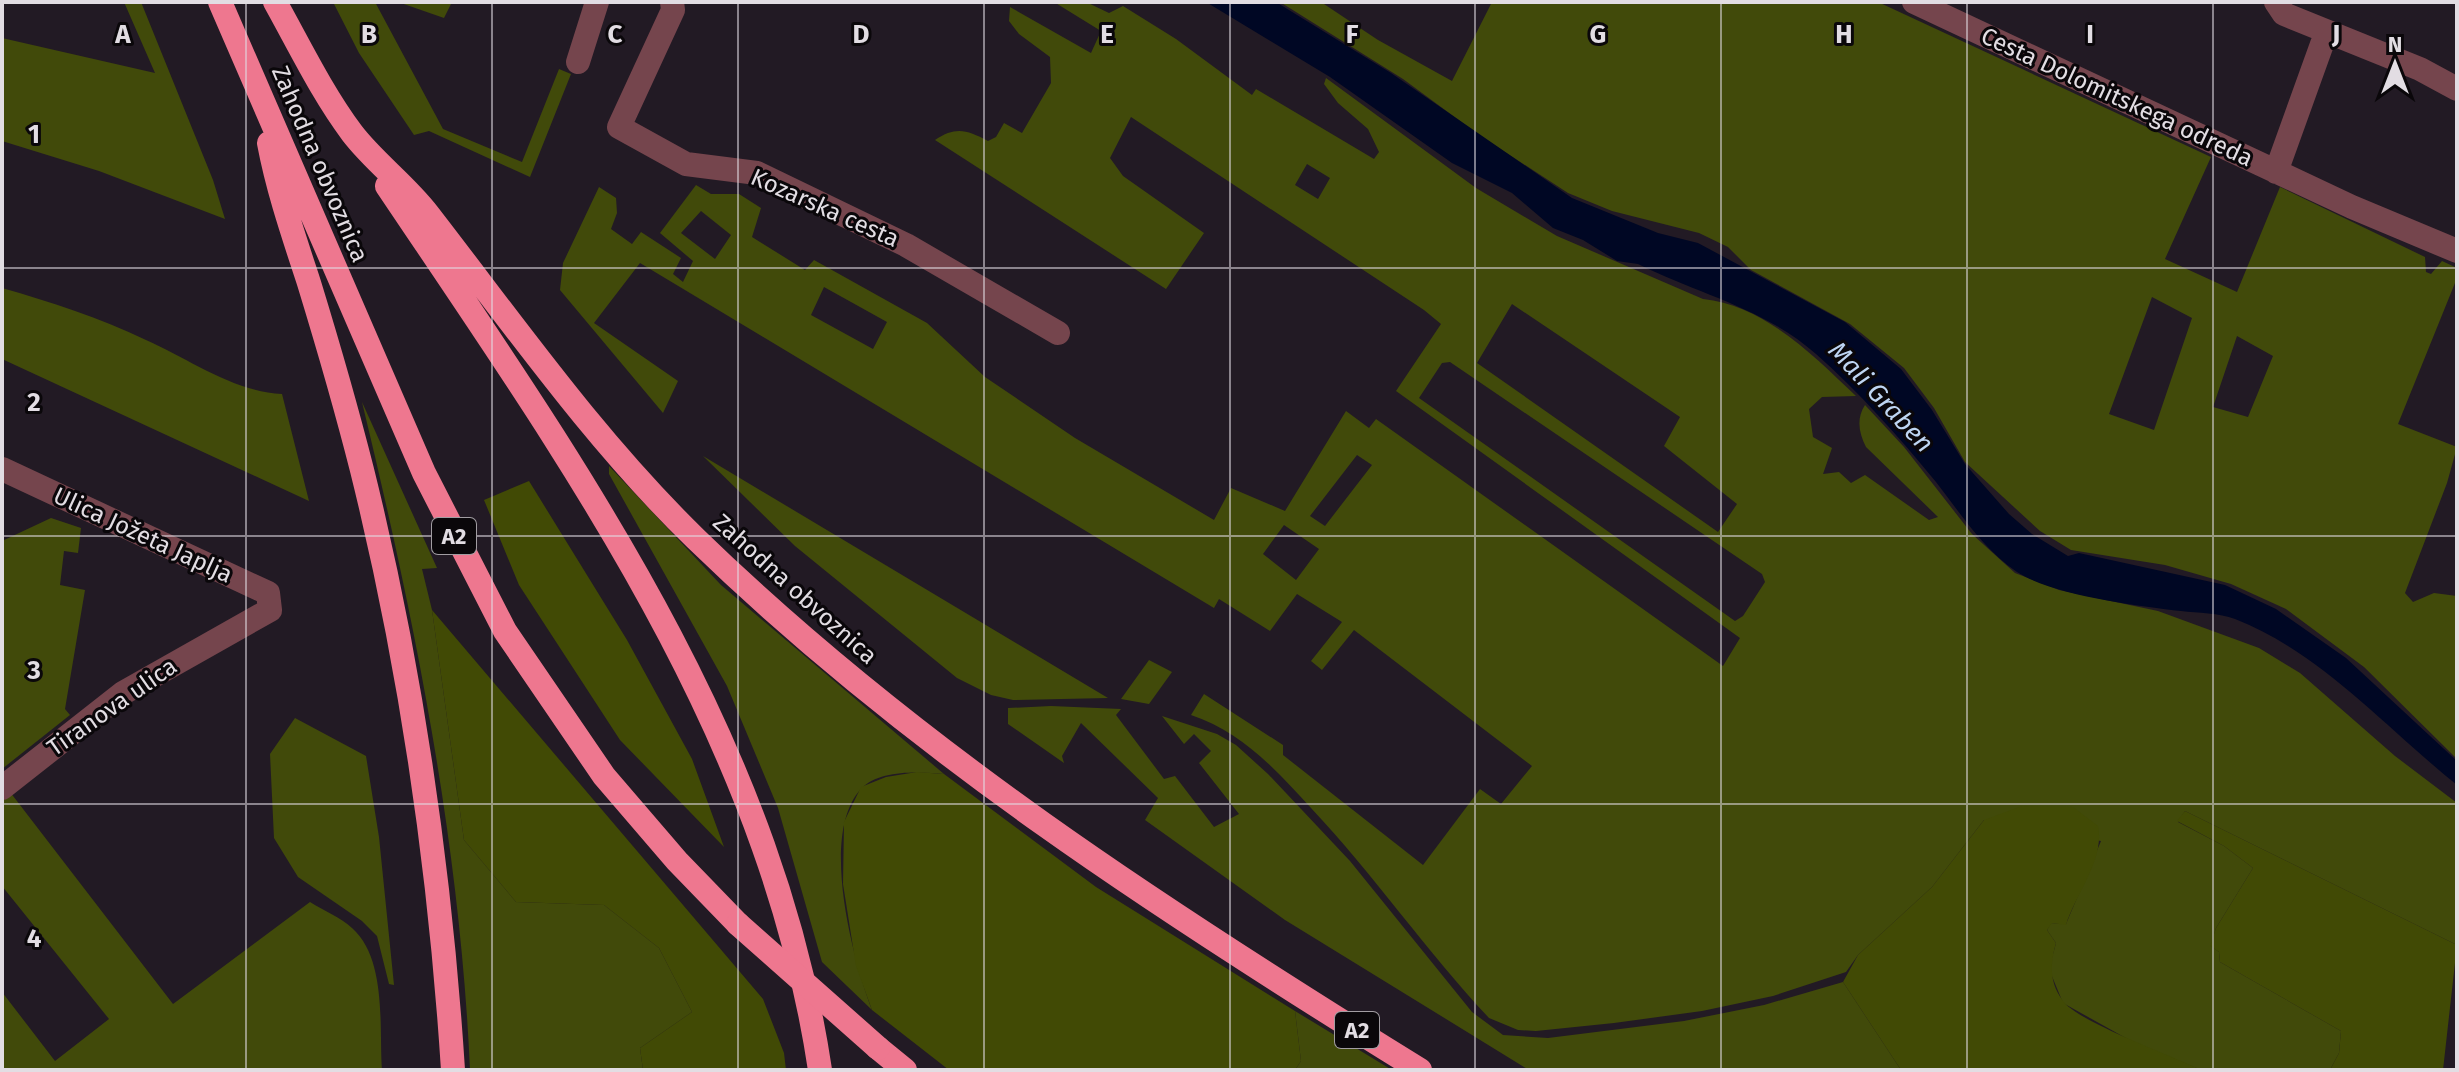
<svg xmlns="http://www.w3.org/2000/svg" width="2459" height="1072" font-family="'Fira Sans',sans-serif">
	<rect width="100%" height="100%" fill="#221a24"/>
	<!-- green -->
	<path fill="#414a0a" fill-rule="evenodd" d="M124 2H141L213 180 225 219 99 171 2 141V38L155 73Z
		M333 2H375L443 129 522 162 559 69 571 74 530 177 429 131 414 135 359 53Z
		M398 2H452L444 18Z
		M1054 2H1086L1109 13 1123 6 1176 39 1252 95 1256 89 1374 159 1379 152 1368 129 1338 103 1324 84 1326 78 1476 188 1557 236 1703 299C1764 305 1814 356 1856 396L1822 397 1809 409 1813 437 1832 448 1823 474 1839 472 1851 483 1865 475 1929 520 1938 517 1866 447C1859 433 1856 419 1865 405L1904 447 1972 534 2015 573 2059 590 2158 611 2259 648 2300 673 2395 756 2457 803V945L2185 811 2178 822 2224 846 2253 868 2216 928 2211 946 2219 952 2220 962 2341 1031 2339 1053 2330 1070H2201L2133 1042 2063 1003 2049 969 2056 943 2047 930 2051 923 2066 924 2101 841 1984 820 1932 887 1858 955 1846 972 1773 996 1702 1011 1614 1023 1536 1031 1518 1030 1489 1018C1427 952 1374 875 1311 808 1276 770 1242 732 1191 715L1204 694 1283 745V755L1423 865 1480 789 1501 804 1532 766 1354 630 1322 670 1311 661 1342 622 1297 594 1270 631 1219 599 1214 608 640 263 594 323 678 381 663 413 560 290 563 263 599 187 616 198 617 213 611 229 632 244 641 232 681 258 673 274 683 282 693 261 660 233 696 185 711 194H739L761 208 752 237 805 270 814 260 927 323 985 377 1075 438 1214 520 1231 488 1285 511 1346 411 1369 428 1376 419 1723 666 1740 638 1396 391 1441 324 1424 310 1131 117 1110 158 1123 176 1204 233 1166 289 935 140C956 126 967 130 988 141L996 137 1004 123 1022 133 1051 83 1050 57 1019 34 1009 21 1010 7 1091 53 1101 31ZM1307 164 1330 178 1318 199 1295 185ZM701 211 731 235 715 259 681 233ZM824 287 887 322 873 349 811 315ZM1512 304 1680 417 1664 446 1737 504 1718 532 1477 363ZM1450 362 1762 574 1765 582 1743 616 1735 621 1419 398 1442 363ZM1357 455 1372 465 1325 526 1310 516ZM1284 525 1319 549 1296 580 1263 554Z
		M1280 2H1321L1378 40 1452 81 1492 2H1878L2211 157 2165 259 2237 292 2280 187 2425 257 2426 272 2431 274 2442 261 2457 268V278L2398 424 2457 447 2447 483 2405 593 2413 602 2434 593 2457 596V759L2364 667 2286 609 2231 584 2165 565 2071 550 2040 531 1965 462 1934 408 1904 368 1850 324 1751 270 1728 247 1699 233 1612 211 1568 193 1479 135 1403 79ZM2152 297 2192 318 2154 430 2109 414ZM2237 336 2273 356 2248 417 2213 407Z
		M2 288C51 302 100 318 146 340 189 359 234 392 282 394L309 501 2 359Z
		M362 402 437 568 422 569 432 610 464 840 516 902 604 905 659 948 692 1012 640 1048 643 1070H470C460 844 415 621 362 402Z
		M703 456 1108 698 1013 700 991 695 957 678 795 546Z
		M609 466 721 585 944 774C921 772 879 769 861 789 819 834 853 959 872 1010L822 962 778 808 727 686 609 474Z
		M51 518 81 528 78 553 64 551 60 585 85 590 65 709 70 715 2 769V541Z
		M1149 660 1172 672 1149 704 1121 699Z
		M1051 706 1121 709 1116 715 1164 779 1175 776 1214 827 1239 814 1199 763 1211 751 1194 734 1184 744 1162 716 1217 734 1236 745 1268 774 1350 861 1472 1012 1503 1035 1548 1038 1684 1021 1764 1005 1843 982 1901 1070H1529L1285 920 1145 820 1158 798 1081 723 1062 756 1064 763 1008 724V708Z
		M295 718 366 756 379 837 394 985 389 984 377 936 362 921 298 877 274 838 270 754Z
		M10 792 173 1004 310 902C324 911 340 917 352 928 387 959 379 1027 382 1070H2V992L55 1061 109 1019 2 886V800Z
		M1295 1011 1392 1070H1295L1301 1061Z"/>
	<!-- forest -->
	<path fill="#414a05" d="M529 481 627 640 692 759 724 847 620 740 519 585 484 500Z
		M432 610 763 999 784 1053 786 1070H643L640 1048 692 1012 659 948 604 905 516 902 464 840Z
		M917 772 944 774 1096 887 1295 1011 1301 1061 1295 1070H949L872 1010 856 966 843 884 844 822 861 787 886 777Z
		M2022 806 2073 807 2098 826C2105 859 2076 893 2066 925L2052 923 2047 930 2056 943C2050 964 2049 982 2063 1001 2078 1022 2173 1056 2201 1070H1901L1843 982 1858 955 1932 887 1984 820Z
		M2185 811 2457 945 2443 1070H2330L2339 1053 2341 1031 2220 962 2219 952 2210 946 2216 928 2253 868 2224 846 2177 821Z"/>
	<!-- water -->
	<path fill="#000724" d="M1206 2H1276L1391 73 1572 198 1658 233 1698 243 1845 322 1901 369 1932 410 1965 464 2009 514 2032 534 2068 556 2079 553 2225 585 2276 609 2346 658 2457 761V785C2386 728 2320 652 2235 619 2219 613 2198 613 2181 611 2137 606 2052 595 2017 572 1982 548 1961 514 1936 482 1899 437 1859 392 1816 354 1764 308 1698 294 1638 264L1617 261 1583 240 1553 228 1512 193 1452 163 1330 77Z"/>
	<g fill="none" stroke-linecap="round" stroke-linejoin="round">
		<!-- minor -->
		<path stroke="#75454d" stroke-width="24" d="M672 2 673 10 619 127 686 164 757 173 906 245 1058 333
			M1914 2 2352 207 2457 251
			M2276 2 2284 14 2420 69 2457 89
			M578 62 597 2
			M2276 172 2326 33
			M2 469 268 593 270 610 123 693 2 788"/>
		<!-- highway -->
		<path stroke="#ee778f" stroke-width="24" d="M220 2 424 473 505 631 604 776 677 861 738 924
			M275 2C299 45 322 93 352 133 374 162 405 184 428 214 514 325 595 441 696 539 911 748 1166 913 1420 1070
			M269 143C278 191 294 237 309 283 328 345 346 407 362 470 411 667 440 868 453 1070
			M387 186C571 460 770 735 820 1070
			M878 1048 905 1070"/>
		<!-- highway-bridge -->
		<path stroke="#ee778f" stroke-width="24" d="M738 924 878 1048"/>
	</g>
	<!-- grid -->
	<path fill="none" stroke="#e2dde3" stroke-width="2" stroke-opacity="0.55" d="M246 2V1070M492 2V1070M738 2V1070M984 2V1070M1230 2V1070M1475 2V1070M1721 2V1070M1967 2V1070M2213 2V1070M2 268H2457M2 536H2457M2 804H2457"/>
	<g text-anchor="middle" dominant-baseline="central" stroke-width="6" stroke-linejoin="round" paint-order="stroke">
		<!-- shield labels -->
		<g fill="#0a070a" stroke="#a19da2" stroke-width="2">
			<rect x="432" y="518" width="44" height="36" rx="6"/>
			<rect x="1335" y="1012" width="44" height="36" rx="6"/>
		</g>
		<g font-size="22" font-weight="bold" fill="#e2dde3">
			<text x="454" y="536">A2</text>
			<text x="1357" y="1030">A2</text>
		</g>
		<!-- street labels -->
		<g font-size="24" fill="#e2dde3" stroke="#0a070a">
			<text transform="translate(2117 97) rotate(25)">Cesta Dolomitskega odreda</text>
			<text transform="translate(320 164) rotate(67)">Zahodna obvoznica</text>
			<text transform="translate(825 208) rotate(24)">Kozarska cesta</text>
			<text transform="translate(143 535) rotate(25)">Ulica Jožeta Japlja</text>
			<text transform="translate(795 589) rotate(42)">Zahodna obvoznica</text>
			<text transform="translate(112 707) rotate(-35)">Tiranova ulica</text>
		</g>
		<!-- water labels -->
		<g font-size="26" font-style="italic" fill="#bed5f2" stroke="#0a070a">
			<text transform="translate(1881 397) rotate(47)">Mali Graben</text>
		</g>
	</g>
	<g font-size="26" text-anchor="middle" font-weight="bold" fill="#e2dde3" stroke="#0a070a" stroke-width="6" stroke-linejoin="round" paint-order="stroke">
		<text x="123" y="43">A</text>
		<text x="369" y="43">B</text>
		<text x="615" y="43">C</text>
		<text x="861" y="43">D</text>
		<text x="1107" y="43">E</text>
		<text x="1352" y="43">F</text>
		<text x="1598" y="43">G</text>
		<text x="1844" y="43">H</text>
		<text x="2090" y="43">I</text>
		<text x="2336" y="43">J</text>
		<text x="34" y="143">1</text>
		<text x="34" y="411">2</text>
		<text x="34" y="679">3</text>
		<text x="34" y="947">4</text>
	</g>
	<!-- border -->
	<rect width="2459" height="1072" fill="none" stroke="#e2dde3" stroke-width="8"/>
	<!-- north arrow -->
	<g transform="translate(2395 64)" stroke="#0a070a" stroke-width="6" paint-order="stroke">
	<path d="M0-6L14 30L0 20L-14 30Z" fill="#e2dde3"/>
	<text y="-12" font-size="22" font-weight="bold" text-anchor="middle" fill="#e2dde3">N</text>
	</g>
</svg>
